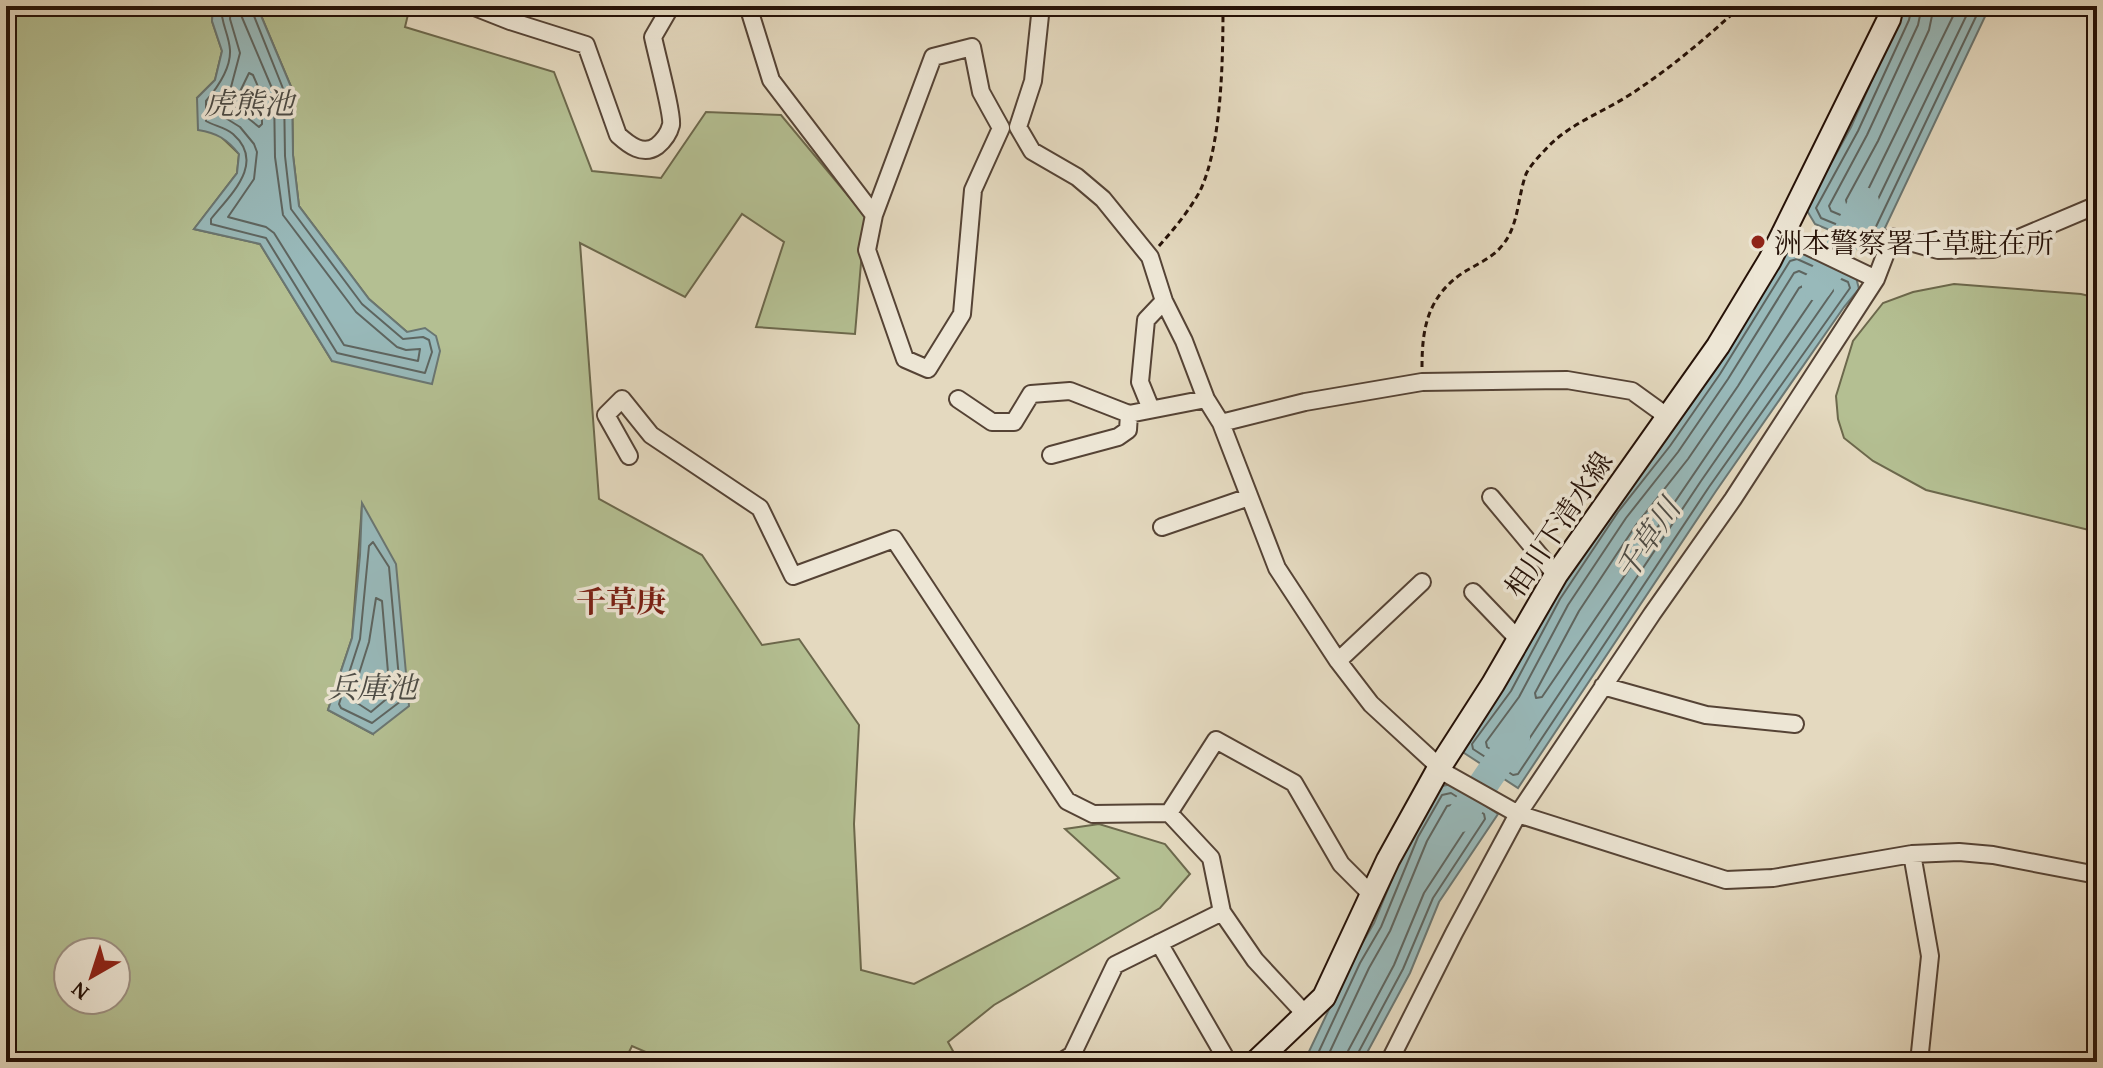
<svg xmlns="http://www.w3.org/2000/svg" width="2103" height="1068" font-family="'Gentium Book Plus','Noto Serif JP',serif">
	<rect width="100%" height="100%" fill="#e4d9bf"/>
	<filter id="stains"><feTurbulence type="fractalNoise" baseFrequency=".0025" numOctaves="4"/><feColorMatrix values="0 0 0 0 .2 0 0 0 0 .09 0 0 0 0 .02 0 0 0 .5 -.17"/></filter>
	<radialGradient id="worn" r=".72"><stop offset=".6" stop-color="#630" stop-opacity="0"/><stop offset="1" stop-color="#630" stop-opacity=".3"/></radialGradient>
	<!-- green -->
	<path fill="#b4bf92" stroke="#6c684c" stroke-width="2" fill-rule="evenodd" d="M6 6H213L212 21 222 51 215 80 197 98 217 133 239 154 237 173 194 229 260 244 332 361 407 332 369 299 299 206 293 155 292 89 257 6H410L405 27 554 72 592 171 661 178 706 112 781 115 865 216 855 334 756 327 784 242 742 214 685 297 580 243 599 499 702 555 762 645 799 639 859 725 854 824 861 970 914 984 1119 878 1065 829 1099 824 1165 844 1190 874 1160 908 994 1005 948 1042 959 1062H669L632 1046 624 1062H6ZM362 505 373 734 328 710 352 638ZM68 952H116V1000H68Z
		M1954 284 2081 294 2097 298V532L1926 490 1873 461 1844 438 1838 419 1836 396 1853 341 1883 303 1913 292Z"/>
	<!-- water -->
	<path fill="#98b9ba" stroke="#6a7672" stroke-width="2" d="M213 6H257L292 89 293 155 299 206 369 299 407 332 425 328 436 336 440 351 432 384 332 361 260 244 194 229 237 173 239 154C227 139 217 133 198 130L197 98 215 80 222 51 212 21Z
		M1905 6H1990L1875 249 1815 224 1806 209 1851 127Z
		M1796 250 1856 277 1859 289 1844 307 1716 491 1518 788 1458 749 1553 596 1785 254Z
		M362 503 396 564 409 706 373 734 328 710 352 638 360 555Z
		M1452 784 1498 814 1439 902 1410 973 1362 1062H1304L1353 959 1374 923 1411 833 1437 787Z"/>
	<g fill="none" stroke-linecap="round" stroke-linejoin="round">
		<!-- shore -->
		<path stroke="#5e6560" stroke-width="2" d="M221 6C221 24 229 34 230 50 231 68 217 88 206 101V121C214 126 225 127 233 134 266 163 231 194 211 219V224L266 238 337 353 425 373 432 352 429 340 423 337 403 339 362 304 291 209 285 156 284 91 250 6
			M231 6 230 19 240 53 231 87 216 104V112L240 127 254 144 257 152 254 179 228 217 266 227 274 233 344 345 418 361 420 349 406 350 397 347 356 312 283 215 275 157 274 93 241 15 240 6
			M1912 6 1909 20 1858 131 1816 208 1821 218 1867 237 1872 235 1981 6
			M1922 6 1918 25 1867 135 1829 206 1831 211 1862 224 1867 222 1971 6
			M1934 6 1929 30 1878 141 1846 200 1847 204 1855 208 1860 206 1958 6
			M249 73 253 75 262 96V124L259 127 233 106Z
			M1797 259 1848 282 1850 288 1709 487 1518 774 1513 775 1473 749 1472 744 1511 691 1560 599 1618 512 1670 446 1720 374 1790 261Z
			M1799 271 1832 286 1833 291 1701 481 1515 760 1510 761 1487 747 1486 742 1519 697 1568 605 1626 518 1678 452 1728 379 1794 273Z
			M1803 286 1814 291 1815 296 1542 697 1536 698 1535 693 1579 611 1636 525 1688 459 1738 386 1799 288Z
			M373 542 389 567 401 701 372 723 341 708 339 704 360 639 369 546Z
			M376 598 382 601 390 696 371 712 351 699 369 642Z
			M1314 1062 1360 963 1381 927 1418 837 1442 795 1451 793 1484 814 1485 819 1433 898 1403 969 1357 1055 1356 1062
			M1325 1062 1369 968 1390 931 1427 841 1447 806 1452 805 1470 817 1471 821 1424 893 1394 965 1348 1051 1346 1062"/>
		<!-- river -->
		<path stroke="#98b9ba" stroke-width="30" d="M1817 286 1831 267 1864 202
			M1461 817 1515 738"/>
		<!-- minor casing -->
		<g stroke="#554335" stroke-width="20">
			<path id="minor" d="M472 6 510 21 586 45 618 135C629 145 643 156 657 146 663 141 669 133 671 125 673 115 656 52 653 37L671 6
				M748 6 771 80 874 215
				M1041 6 1033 81 1018 127 1032 151 1077 177 1103 199 1150 257 1164 301 1184 341 1206 399 1221 423 1277 568 1338 661 1371 704 1447 774 1518 814 1726 880 1773 878 1912 854 1959 852 1993 855 2097 875
				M972 47 981 92 1001 128 973 190 962 314 928 369 905 359 867 250 874 215 933 57Z
				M1784 235 1876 279
				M958 399 992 422H1014L1031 394 1070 391 1129 414 1206 399
				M1151 409 1140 382 1146 320 1164 301
				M1221 423 1305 402 1422 382 1567 380 1632 391 1668 417
				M1051 455 1118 437 1128 430 1129 414
				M629 456 606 415 622 399 651 435 760 508 793 576 894 539 1067 801 1093 814 1169 813 1211 858 1222 912 1255 960 1307 1016
				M1491 497 1556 575
				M1162 527 1249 497
				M1473 592 1519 640
				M1338 661 1422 582
				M1603 686 1706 715 1795 724
				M1169 813 1216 740 1294 783 1341 864 1372 895
				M1912 854 1930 956 1919 1062
				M1159 943 1228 1062
				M1061 1062 1072 1055 1115 965 1222 912
				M1389 1062 1454 933 1518 814 1652 614 1733 499 1876 279 1892 237 1938 250 1993 249 2097 205"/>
		</g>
		<!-- secondary casing -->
		<g stroke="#251107" stroke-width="26">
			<path id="secondary" d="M1256 1062 1324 997 1388 860 1439 768 1493 684 1556 575 1718 346 1770 260 1889 19 1892 6"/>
		</g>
		<!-- path -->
		<path stroke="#251107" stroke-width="3" stroke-dasharray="6 4" stroke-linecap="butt" d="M1159 246C1174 229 1189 211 1200 191 1222 145 1223 57 1223 6
			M1422 367C1422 327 1428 296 1464 272 1476 265 1491 258 1500 248 1519 228 1517 199 1526 174 1530 166 1538 157 1545 150 1568 124 1602 113 1631 94 1671 68 1706 38 1741 6"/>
		<!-- minor -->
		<use href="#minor" stroke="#ede6d5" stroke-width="16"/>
		<!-- secondary -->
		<use href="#secondary" stroke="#ede6d5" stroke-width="22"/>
	</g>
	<!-- markers -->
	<circle fill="#8f2418" stroke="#ede6d5" stroke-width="3" cx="1758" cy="242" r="8"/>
	<g text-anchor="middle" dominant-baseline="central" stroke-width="7" stroke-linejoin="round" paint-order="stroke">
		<!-- poi labels -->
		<g font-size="28" fill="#251107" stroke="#ede6d5" text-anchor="start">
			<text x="1774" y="242">洲本警察署千草駐在所</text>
		</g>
		<!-- street labels -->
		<g font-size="28" fill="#251107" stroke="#ede6d5">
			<text transform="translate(1558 524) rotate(-56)">相川下清水線</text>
		</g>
		<!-- water labels -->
		<g font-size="30" font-style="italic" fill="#4d4c46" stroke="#ede6d5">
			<text x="249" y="103">虎熊池</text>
			<text transform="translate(1647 539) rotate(-56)">千草川</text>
			<text x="372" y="687">兵庫池</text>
		</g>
		<!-- neighbourhood labels -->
		<g font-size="30" font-weight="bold" fill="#7a1f14" stroke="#ede6d5">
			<text x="621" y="601">千草庚</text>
		</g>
	</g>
	<!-- margin -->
	<rect width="2103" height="1068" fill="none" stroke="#e4d9bf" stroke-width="32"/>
	<rect x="8" y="8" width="2087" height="1052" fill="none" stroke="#251107" stroke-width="4"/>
	<rect x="16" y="16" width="2071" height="1036" fill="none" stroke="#251107" stroke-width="2"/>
	<!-- north arrow -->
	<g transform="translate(92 976) rotate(219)"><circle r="38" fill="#ede6d5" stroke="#9d9183" stroke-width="2"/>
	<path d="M0-6L14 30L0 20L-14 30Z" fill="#8f2418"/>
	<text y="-12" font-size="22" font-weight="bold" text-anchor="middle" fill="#251107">N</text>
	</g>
	<rect width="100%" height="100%" filter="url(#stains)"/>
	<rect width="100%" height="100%" fill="url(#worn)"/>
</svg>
